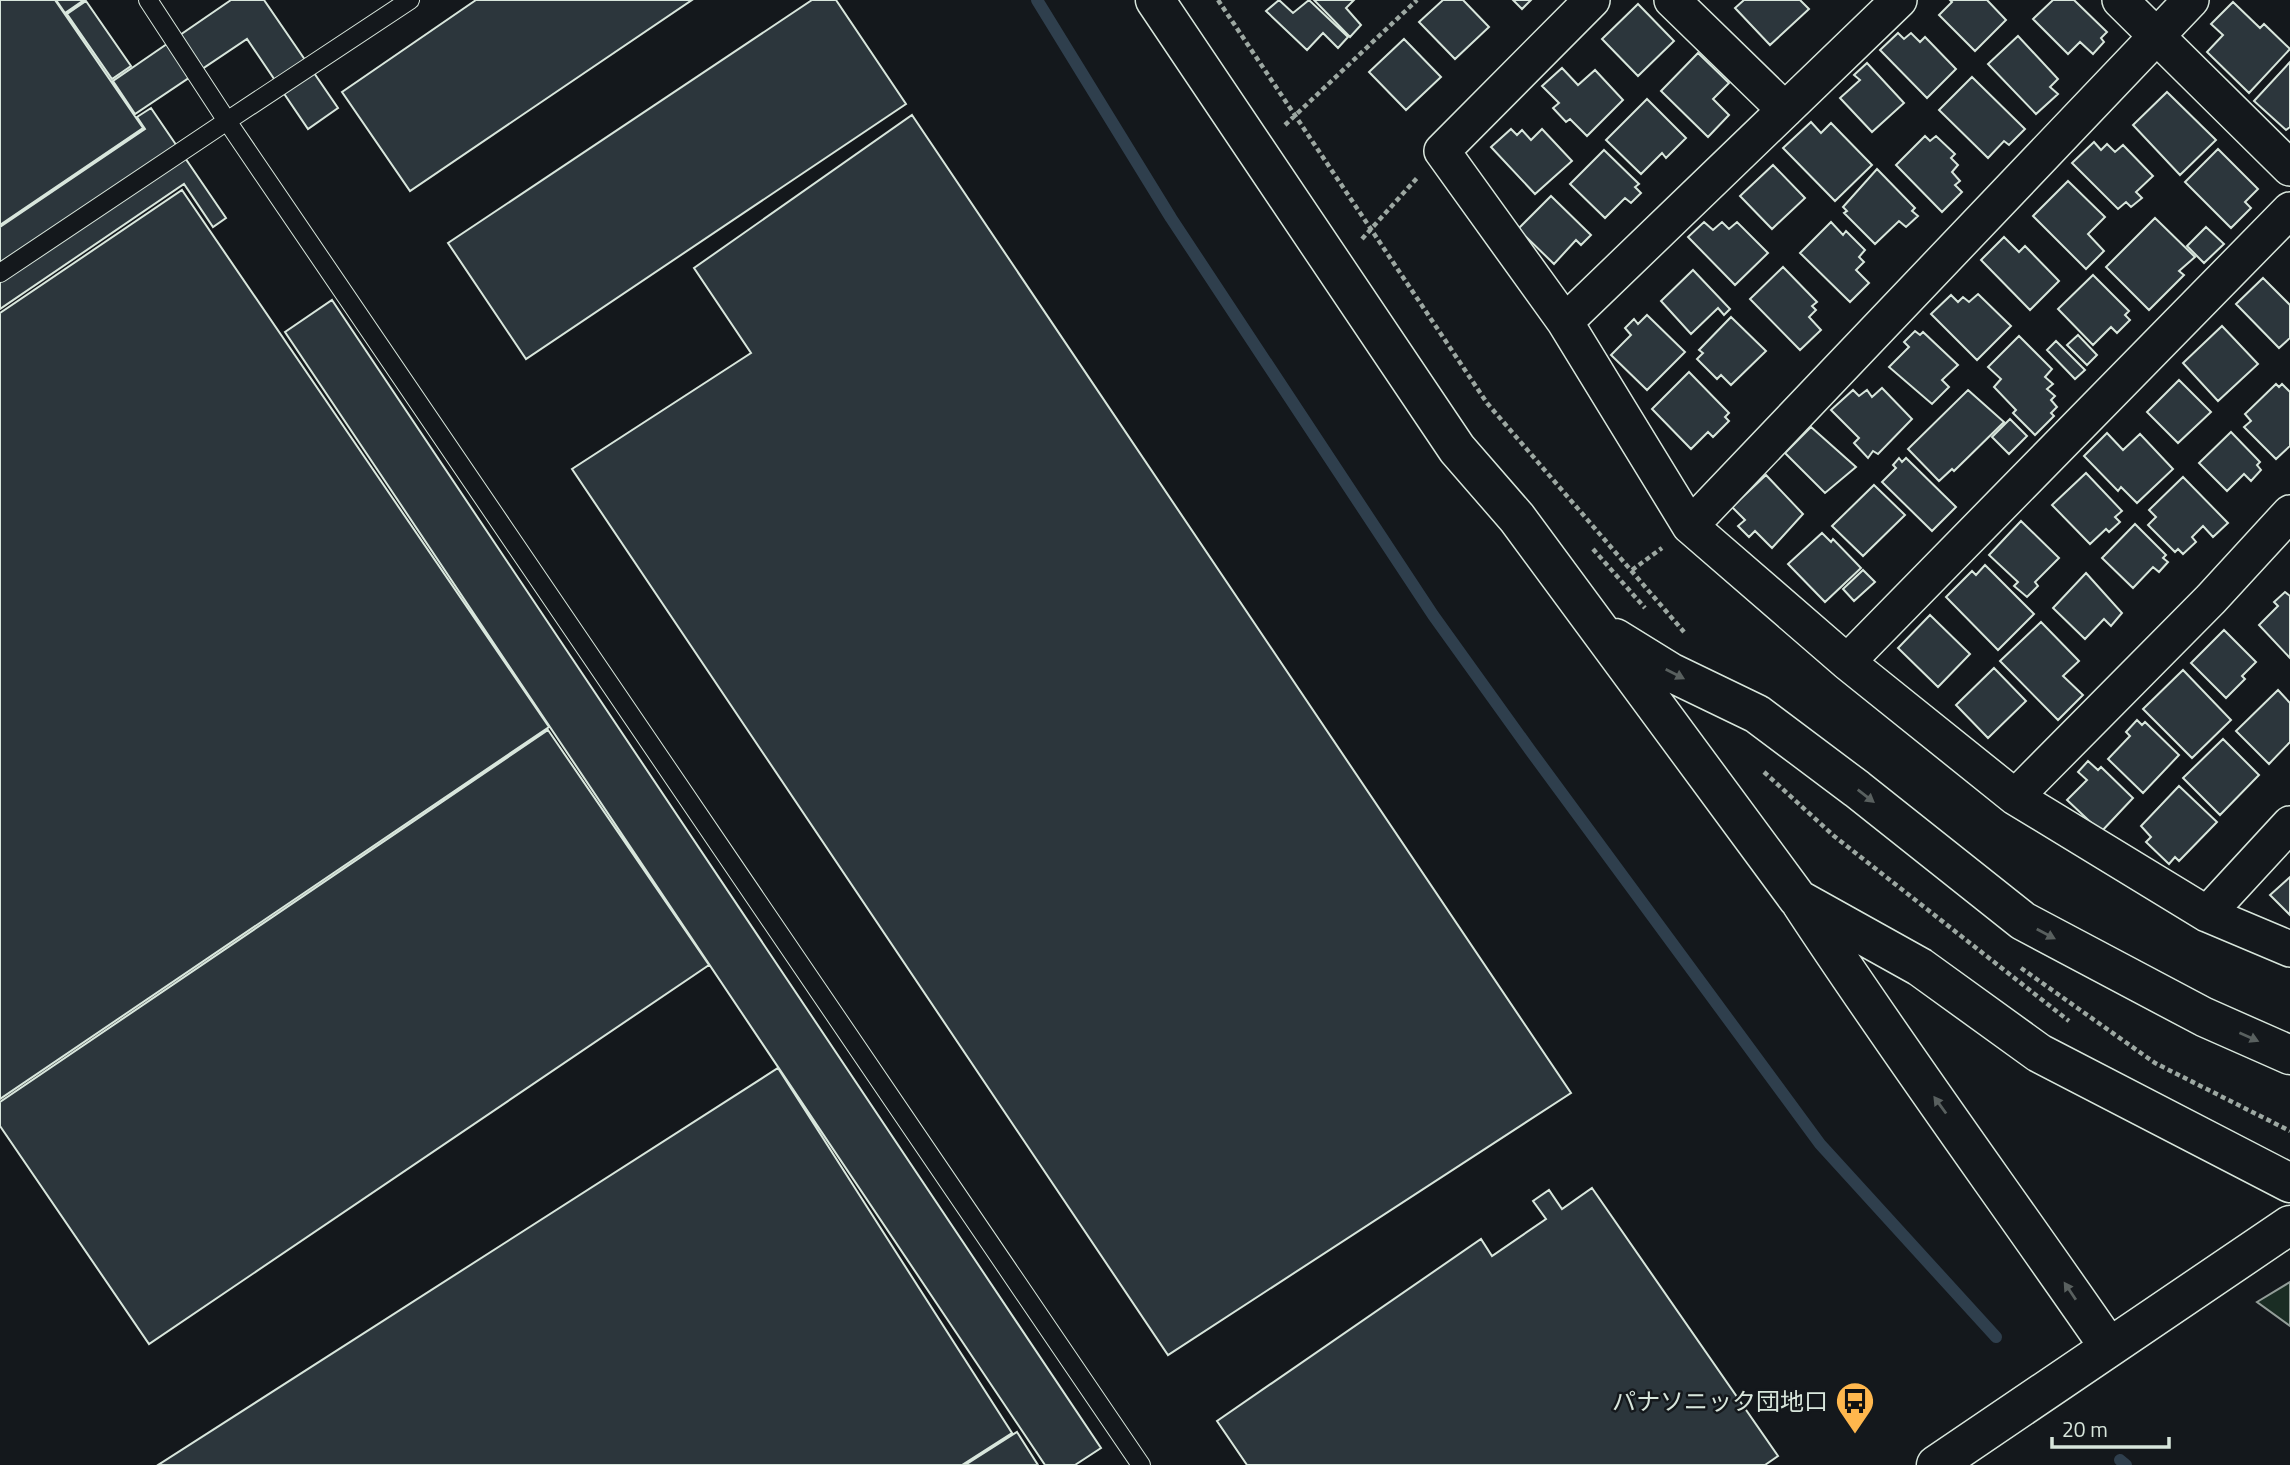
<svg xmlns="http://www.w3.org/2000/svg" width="2290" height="1465" font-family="'Titillium Web','Noto Sans JP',sans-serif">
	<rect width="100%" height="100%" fill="#14181c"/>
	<!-- green -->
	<path fill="#1a2d24" stroke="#939e99" stroke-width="2" d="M2290 1282V1326L2257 1302Z"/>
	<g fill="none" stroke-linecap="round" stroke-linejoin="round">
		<!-- stream -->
		<path stroke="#2f3f4d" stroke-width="12" d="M1037 0 1171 218 1433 615 1530 750 1820 1144 1996 1337
			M2120 1460 2126 1465"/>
	</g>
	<!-- building -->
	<path fill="#2c363c" stroke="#d8e6dc" stroke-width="2" d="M0 0H55L143 128 0 225Z
		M56 0H84L65 13Z
		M231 0H264L338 108 308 129 247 39 135 114 113 81Z
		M476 0H692L410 191 342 92Z
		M812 0H836L906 104 526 359 448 243Z
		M1279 0 1293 13 1309 0 1348 37 1338 48 1323 33 1307 50 1266 11Z
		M1314 0H1354L1346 8 1361 25 1350 37Z
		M1443 0H1463L1489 27 1455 59 1419 22Z
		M1513 0H1531L1522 9Z
		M1744 0H1800L1809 9 1770 45 1735 8Z
		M1950 0H1987L2006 20 1975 51 1939 15 1952 2Z
		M2053 0H2074L2107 32 2101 38 2104 42 2093 54 2080 42 2068 54 2033 19Z
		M86 1 131 66 112 79 67 14Z
		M2233 2 2260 28 2264 24 2290 49 2249 93 2207 52 2223 35 2211 24Z
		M1638 4 1674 41 1638 76 1602 39Z
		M1898 33 1904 39 1911 33 1920 42 1925 37 1956 69 1927 98 1880 50Z
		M2018 36 2058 79 2050 87 2058 94 2036 114 1988 64Z
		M1404 39 1441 77 1406 110 1369 72Z
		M1698 53 1729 83 1713 99 1729 115 1708 137 1661 91Z
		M2290 62V127L2286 130 2254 101Z
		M1867 63 1904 103 1872 132 1840 98 1860 80 1854 75Z
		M1562 68 1578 85 1595 70 1623 100 1587 136 1570 119 1566 122 1553 108 1559 103 1542 86Z
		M1972 77 2025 129 2009 145 2004 141 1988 158 1939 110Z
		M2167 92 2216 140 2180 175 2133 125Z
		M1647 99 1686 138 1666 158 1662 153 1641 174 1606 140Z
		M151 108 226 218 213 227 184 184 0 309V227L145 129 137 117Z
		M912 115 1571 1093 1168 1355 572 469 751 353 694 268Z
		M1811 122 1821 133 1831 123 1872 165 1835 201 1783 148Z
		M1511 129 1517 135 1522 130 1531 140 1542 129 1572 161 1535 194 1491 147Z
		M1925 136 1930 141 1936 136 1955 154 1951 158 1958 165 1952 172 1960 181 1955 185 1962 192 1942 212 1896 165Z
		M2094 142 2101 150 2107 144 2115 152 2123 145 2153 176 2136 192 2142 198 2131 207 2126 202 2118 209 2072 163Z
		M2218 149 2258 189 2245 202 2251 208 2231 228 2185 182Z
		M1604 150 1639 184 1635 187 1641 193 1631 203 1625 198 1605 218 1570 184Z
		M1773 165 1805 198 1772 229 1740 196Z
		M1877 169 1915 208 1912 211 1918 216 1906 227 1899 221 1875 244 1844 213 1847 211 1843 207Z
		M2068 181 2105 217 2088 234 2104 251 2086 269 2033 216Z
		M182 190 549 727 0 1099V313Z
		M1551 196 1591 235 1581 245 1576 240 1554 264 1518 229Z
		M2155 218 2195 257 2179 271 2184 275 2149 310 2106 267Z
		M1704 222 1713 230 1722 222 1729 229 1737 222 1768 253 1735 285 1688 237Z
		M1831 222 1843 235 1846 231 1865 250 1859 257 1864 262 1856 270 1869 283 1850 302 1800 253Z
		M2206 227 2224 244 2204 263 2187 246Z
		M2004 237 2019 252 2025 246 2059 281 2030 310 1981 260Z
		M1783 267 1817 302 1812 306 1816 310 1809 317 1821 330 1800 350 1750 299Z
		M1693 270 1730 309 1724 315 1718 308 1691 334 1661 301Z
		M2093 275 2129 311 2125 315 2130 320 2117 333 2111 327 2093 345 2058 309Z
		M2263 278 2290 305V338L2279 348 2236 304Z
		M1978 294 2011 326 1977 360 1931 314 1951 295 1958 302 1963 297 1969 302Z
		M332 300 1101 1448 1075 1465H1045L285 332Z
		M1647 315 1685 352 1647 390 1611 355 1631 335 1625 328 1634 319 1638 324Z
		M1731 317 1766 351 1731 385 1721 375 1717 379 1697 359 1703 353 1699 350Z
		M2222 326 2258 364 2218 401 2183 363Z
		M1915 331 1920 335 1923 332 1958 365 1942 380 1949 387 1932 404 1889 367 1909 347 1904 342Z
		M2078 335 2097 355 2087 365 2067 345Z
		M2019 336 2052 369 2045 377 2053 384 2047 389 2055 396 2051 400 2057 407 2051 413 2054 416 2035 435 2013 413 2016 410 1994 387 2001 379 1988 367Z
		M2056 341 2085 370 2075 379 2047 350Z
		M1689 372 1729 413 1725 417 1729 421 1713 437 1708 432 1691 449 1652 409Z
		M2179 380 2211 412 2178 443 2147 412Z
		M2276 384 2279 387 2282 384 2290 392V446L2276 459 2244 427 2251 421 2245 414Z
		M1882 388 1912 419 1878 454 1873 451 1868 458 1854 443 1859 438 1831 410 1853 390 1859 396 1867 390 1872 397Z
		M1968 390 2004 422 1954 471 1952 469 1939 481 1908 449Z
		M2010 419 2027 436 2009 454 1992 437Z
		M1811 427 1856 467 1825 493 1785 453Z
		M2231 432 2260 462 2257 465 2261 470 2251 481 2244 474 2227 491 2199 463Z
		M2107 433 2123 450 2140 434 2173 469 2137 503 2121 487 2118 491 2084 456Z
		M1899 458 1902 462 1906 458 1956 507 1932 531 1882 482 1896 468 1893 465Z
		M2086 473 2122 511 2115 517 2120 522 2109 532 2106 529 2090 544 2052 505Z
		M1766 475 1803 514 1772 548 1755 531 1749 537 1738 526 1745 520 1732 507Z
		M2183 477 2228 523 2213 537 2203 526 2192 537 2196 542 2183 554 2178 549 2175 552 2148 525 2156 517 2149 510Z
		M1874 485 1905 515 1863 556 1832 526Z
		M2021 521 2059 558 2035 582 2038 586 2027 597 2014 586 2018 582 1989 555Z
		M2135 524 2166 555 2163 558 2168 562 2159 572 2153 567 2133 588 2102 558Z
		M1822 533 1831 542 1833 539 1861 568 1825 602 1788 564Z
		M1985 565 2034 614 1998 650 1946 597 1972 571 1976 575Z
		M1863 570 1875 582 1854 601 1843 589Z
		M2086 573 2122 613 2111 626 2104 619 2085 639 2053 608Z
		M2285 592 2290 596V658L2259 625 2278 606 2274 602Z
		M1930 615 1970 654 1938 687 1898 648Z
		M2041 622 2079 661 2063 676 2083 695 2058 720 2000 661Z
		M2224 630 2256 662 2242 676 2245 679 2226 698 2191 663Z
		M1994 668 2026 701 1988 738 1956 705Z
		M2183 670 2231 720 2192 758 2143 709Z
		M2278 690 2290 703V742L2269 764 2236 731Z
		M2137 720 2142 725 2145 722 2179 755 2143 793 2108 759 2130 736 2126 732Z
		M548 730 709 965 149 1344 0 1126V1102Z
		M2223 739 2259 775 2220 815 2183 778Z
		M2088 761 2098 770 2101 767 2133 798 2101 832 2067 800 2087 780 2078 772Z
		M2179 786 2217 822 2179 861 2175 857 2169 864 2146 842 2151 837 2141 826Z
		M2290 877V915L2270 895Z
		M778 1068 1012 1433 962 1465H158Z
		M1592 1188 1778 1456 1765 1465H1247L1217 1421 1481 1239 1492 1256 1546 1219 1533 1201 1549 1190 1562 1209Z
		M1017 1432 1038 1465H965Z"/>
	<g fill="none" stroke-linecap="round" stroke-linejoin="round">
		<!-- service casing -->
		<g stroke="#d8e6dc" stroke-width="20">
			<path id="service" d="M148 0 227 121 410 0
				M0 273 227 121 1141 1465"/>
		</g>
		<!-- minor casing -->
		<g stroke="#d8e6dc" stroke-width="38">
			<path id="minor" d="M1592 0 1442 151 1565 322 1690 526 1847 662 2015 797 2207 914 2290 949
				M1672 0 1785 110
				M2120 0 2290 168
				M1565 322 1899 0
				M1690 526 2191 0
				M1847 662 2290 210
				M2015 797 2211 599 2290 513
				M2207 914 2290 824"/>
		</g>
		<!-- tertiary casing -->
		<g stroke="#d8e6dc" stroke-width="41">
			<path id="tertiary" d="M1155 0 1457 449 1517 518 1798 899 1920 967 2039 1053 2290 1183
				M1615 638 1670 672 1757 714 1857 789 2023 921 2204 1017 2290 1055
				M1801 903C1900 1054 2007 1199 2109 1347
				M1936 1465 2290 1225"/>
		</g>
		<!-- path -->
		<path stroke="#9da8a2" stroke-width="4.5" stroke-dasharray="5 3.5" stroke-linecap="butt" d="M1218 0 1487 403 1684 632
			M1285 125 1417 0
			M1362 239 1417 178
			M1593 549 1645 608
			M1632 570 1662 548
			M1764 772 1834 836 2069 1021
			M2021 968 2155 1063 2290 1131"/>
		<!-- service -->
		<use href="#service" stroke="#14181c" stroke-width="18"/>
		<!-- minor -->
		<use href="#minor" stroke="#14181c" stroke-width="35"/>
		<!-- tertiary -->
		<use href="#tertiary" stroke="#14181c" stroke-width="38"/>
	</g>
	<!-- one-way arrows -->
	<defs><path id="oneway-solid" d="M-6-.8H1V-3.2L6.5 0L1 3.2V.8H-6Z" transform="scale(1.75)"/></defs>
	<g fill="#59605f">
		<use href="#oneway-solid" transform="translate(1675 674) rotate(27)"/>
		<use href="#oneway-solid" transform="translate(1866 796) rotate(38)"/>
		<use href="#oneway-solid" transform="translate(2046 934) rotate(28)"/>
		<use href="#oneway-solid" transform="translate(2249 1037) rotate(24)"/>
		<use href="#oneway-solid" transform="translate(1940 1105) rotate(-126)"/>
		<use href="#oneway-solid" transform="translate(2070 1291) rotate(-124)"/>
	</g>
	<!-- icons -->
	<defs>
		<g id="bus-pin" transform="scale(2.0125)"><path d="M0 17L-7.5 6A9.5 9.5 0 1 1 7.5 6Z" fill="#ffb74d" stroke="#14181c"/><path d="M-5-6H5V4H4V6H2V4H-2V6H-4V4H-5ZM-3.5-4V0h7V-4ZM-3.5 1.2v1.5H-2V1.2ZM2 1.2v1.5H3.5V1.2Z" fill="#111"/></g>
	</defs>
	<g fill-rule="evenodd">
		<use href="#bus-pin" x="1855" y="1401"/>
	</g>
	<g text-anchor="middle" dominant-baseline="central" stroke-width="5" stroke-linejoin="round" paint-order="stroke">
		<!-- poi labels -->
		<g font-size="24" fill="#d8e6dc" stroke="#14181c" text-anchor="end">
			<text x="1828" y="1401">パナソニック団地口</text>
		</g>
	</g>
	<!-- scale -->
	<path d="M2052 1437v10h117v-10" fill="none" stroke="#d8e6dc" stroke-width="3.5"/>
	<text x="2062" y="1437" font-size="21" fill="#d8e6dc" stroke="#14181c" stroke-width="5" paint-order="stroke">20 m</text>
</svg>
